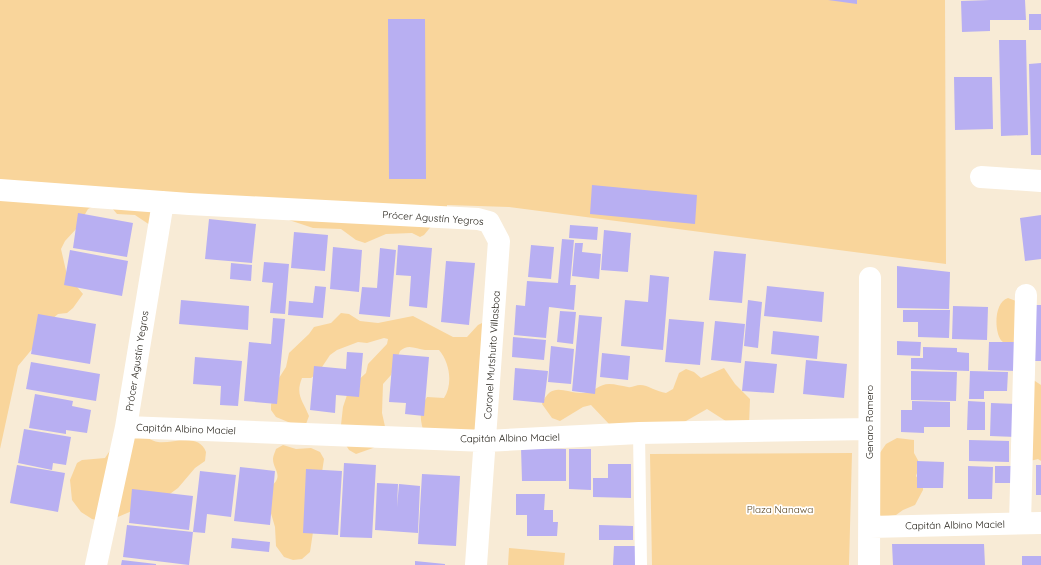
<svg xmlns="http://www.w3.org/2000/svg" width="1041" height="565" font-family="Quicksand,sans-serif">
	<rect width="100%" height="100%" fill="#f8ebd6"/>
	<!-- green -->
	<path fill="#f9d59b" d="M0 0H945L946 264 509 207 447 205V207L424 235 420 237 412 233 386 234 365 243 356 240 341 229 313 228 283 218 176 209 165 222 150 225 135 215 117 214 112 208 96 205 88 209 77 228 65 241 61 249 67 275 83 294 73 308 67 313 58 314 51 320 33 348 18 366 0 449Z
		M1008 298 1016 301 1028 350C1020 347 1009 346 1003 342 994 336 993 302 1008 298Z
		M341 313 349 314 360 321 378 323 413 316 453 337H467L478 325 482 323 480 431 425 436C420 421 418 410 427 397L444 398C453 384 450 363 439 350 434 350 430 350 425 350 416 349 408 343 400 351L391 375 383 384 382 413 386 431 380 443 373 448 356 454 349 450 342 439 341 425 343 407 347 395 352 386 366 373 368 364 387 344 388 339 384 338 367 343 358 342 337 350 330 355 318 373 311 378H302C295 395 303 401 309 416L306 424H293L276 417 271 410V405L279 378 286 367 289 353 309 334 314 327 331 323Z
		M724 368 735 384 750 399 749 425H732L707 409 679 425H617L609 424 591 405 583 407 560 421 552 418 542 404C552 380 565 394 584 393 593 392 600 384 609 384 616 384 621 386 628 387 632 388 636 385 640 385 648 385 657 392 666 393L673 389 679 373 686 369 694 372 701 378Z
		M1032 379 1041 385V461L1038 459 1030 461Z
		M140 431C145 436 151 441 158 442 172 444 199 432 206 452L205 461 195 468 178 488 152 507 139 508 106 522 92 519 81 512 72 500 70 480 77 463 82 460 105 458 113 446Z
		M897 438 914 440V453L920 464 916 476 923 486V490L915 505 903 510 896 515 882 517 878 514 873 463 886 444Z
		M283 445 296 449 311 448 320 452 324 459 310 552 302 559 293 560 284 557 276 546 275 527 270 510V487C285 476 273 470 273 459 273 456 275 452 276 449Z
		M852 453 849 565H652L650 454Z
		M509 548 565 553 564 565H508Z"/>
	<!-- building -->
	<path fill="#b8aff2" d="M828 0H857V4Z
		M990 0H1025L1026 20H990V31L962 32 961 1Z
		M1029 14H1041V30H1029Z
		M388 19H425L426 179H389Z
		M999 40H1026L1028 135 1001 136Z
		M1041 63V155H1031L1029 64Z
		M954 77H992L993 129 955 130Z
		M592 185 697 195 695 224 590 214Z
		M78 213 133 223 127 257 73 248Z
		M1041 215V259L1025 261 1020 218Z
		M209 219 256 224 252 263 205 259Z
		M570 225 598 227 597 240 569 238Z
		M604 230 631 233 628 272 601 270Z
		M294 232 328 235 325 271 291 268Z
		M562 239 574 240 570 285H576L574 310 549 307 546 338 514 335 516 305 525 306 527 281 558 283Z
		M575 243H583L582 252 601 254 599 279 572 276Z
		M398 245 432 248 427 308 409 306 411 276 396 275Z
		M531 245 554 247 551 279 528 277Z
		M333 247 362 250 359 292 330 289Z
		M380 248 396 250 390 317 359 314 362 287 377 288Z
		M70 250 128 261 122 296 64 285Z
		M714 251 746 254 742 303 709 300Z
		M446 261 475 263 469 325 441 322Z
		M264 262 289 264 285 314 270 313 273 283 262 282Z
		M231 263 252 265 251 281 230 279Z
		M897 266 950 272 949 309 897 308Z
		M650 275 669 277 663 350 621 346 625 300 648 302Z
		M315 286 326 287 323 318 288 315 289 301 313 303Z
		M767 286 824 292 822 322 764 316Z
		M181 300 249 306 248 330 179 324Z
		M748 300 762 302 758 348 744 346Z
		M1036 305H1041V361H1035Z
		M953 306 988 307 987 340 952 339Z
		M903 310H950L949 338 918 337V322H903Z
		M560 311 576 312 573 344 557 342Z
		M38 314 96 324 90 364 31 354Z
		M579 315 602 317 595 394 572 391Z
		M273 318 285 319 277 404 244 401 249 342 271 344Z
		M669 319 704 322 700 365 665 362Z
		M715 321 745 324 741 363 711 360Z
		M773 331 819 336 817 359 771 354Z
		M513 337 546 340 544 360 512 357Z
		M897 341 921 342 920 356 897 355Z
		M989 342H1016V371L988 370Z
		M551 346 574 349 571 384 548 382Z
		M923 347 957 348V352L969 353V371L911 369V358H923Z
		M347 352 363 353 359 397 336 395 335 413 310 410 314 366 346 369Z
		M602 353 630 356 628 380 600 377Z
		M393 354 429 357 424 416 405 414 406 403 389 402Z
		M195 357 242 361 238 406 220 405 221 386 193 384Z
		M806 360 847 364 844 398 803 394Z
		M745 361 777 364 774 393 742 391Z
		M31 362 100 374 96 401 26 389Z
		M515 368 548 371 544 403 513 400Z
		M911 371 957 372 956 401 911 400Z
		M970 371 1008 372 1007 391H984V399H969Z
		M35 394 73 401 72 406 91 410 87 433 66 430V434L29 428Z
		M912 401 950 402V427H924V433L901 432V410H912Z
		M968 401 985 402V430H967Z
		M991 403 1017 404 1016 437 990 436Z
		M24 429 71 437 66 465 53 463 52 470 18 463Z
		M969 440 1009 441V462L969 461Z
		M521 448 566 449V481H522Z
		M569 449H591V490L569 489Z
		M917 461 944 462 943 488H917Z
		M344 463 376 465 372 538 340 537Z
		M608 464H631V498L593 497V478H608Z
		M17 465 65 473 58 512 10 503Z
		M1036 465H1041V495H1036Z
		M968 466 993 467 992 499H968Z
		M995 466H1013V483H995Z
		M240 467 275 471 270 525 234 521Z
		M306 469 342 471 338 535 303 533Z
		M200 471 236 475 231 517 207 514 205 533 193 532Z
		M422 474 460 476 456 546 418 544Z
		M377 483 398 484 397 507 399 484 420 486 418 533 375 530Z
		M132 489 193 496 189 530 129 523Z
		M516 494H545L544 510H553V522H558L557 536H527V515H516Z
		M127 525 193 532 189 565 123 557Z
		M599 525 633 526V540H599Z
		M232 538 270 542 269 552 231 548Z
		M892 544H984L985 565H893Z
		M614 546H635V565H613Z
		M1022 556H1041V565H1022Z
		M122 560 156 564V565H121Z
		M415 561 445 564V565H415Z"/>
	<g fill="none" stroke-linecap="round" stroke-linejoin="round">
		<!-- service -->
		<path stroke="#fff" stroke-width="12" d="M639 433 641 565"/>
		<!-- minor -->
		<path stroke="#fff" stroke-width="22" d="M981 177 1041 181
			M0 190 189 204 478 219 489 222 499 241 476 565
			M126 427 486 441 639 433 869 429
			M1020 523 1026 295
			M870 527 1041 523
			M96 565 126 427 163 202
			M869 565 870 278"/>
	</g>
	<g text-anchor="middle" dominant-baseline="central" stroke-width="3.5" stroke-linejoin="round" paint-order="stroke">
		<!-- street labels -->
		<g font-size="10" fill="#1b170f" stroke="#fff">
			<text transform="translate(433 218) rotate(4)">Prócer Agustín Yegros</text>
			<text transform="translate(492 355) rotate(-86)">Coronel Mutshuito Villasboa</text>
			<text transform="translate(137 361) rotate(-81)">Prócer Agustín Yegros</text>
			<text transform="translate(869 422) rotate(-90)">Genaro Romero</text>
			<text transform="translate(186 429) rotate(2)">Capitán Albino Maciel</text>
			<text transform="translate(510 438) rotate(-1)">Capitán Albino Maciel</text>
			<text transform="translate(955 525) rotate(-1)">Capitán Albino Maciel</text>
		</g>
		<!-- park labels -->
		<g font-size="10" fill="#5b4622" stroke="#fff">
			<text x="780" y="509">Plaza Nanawa</text>
		</g>
	</g>
</svg>
